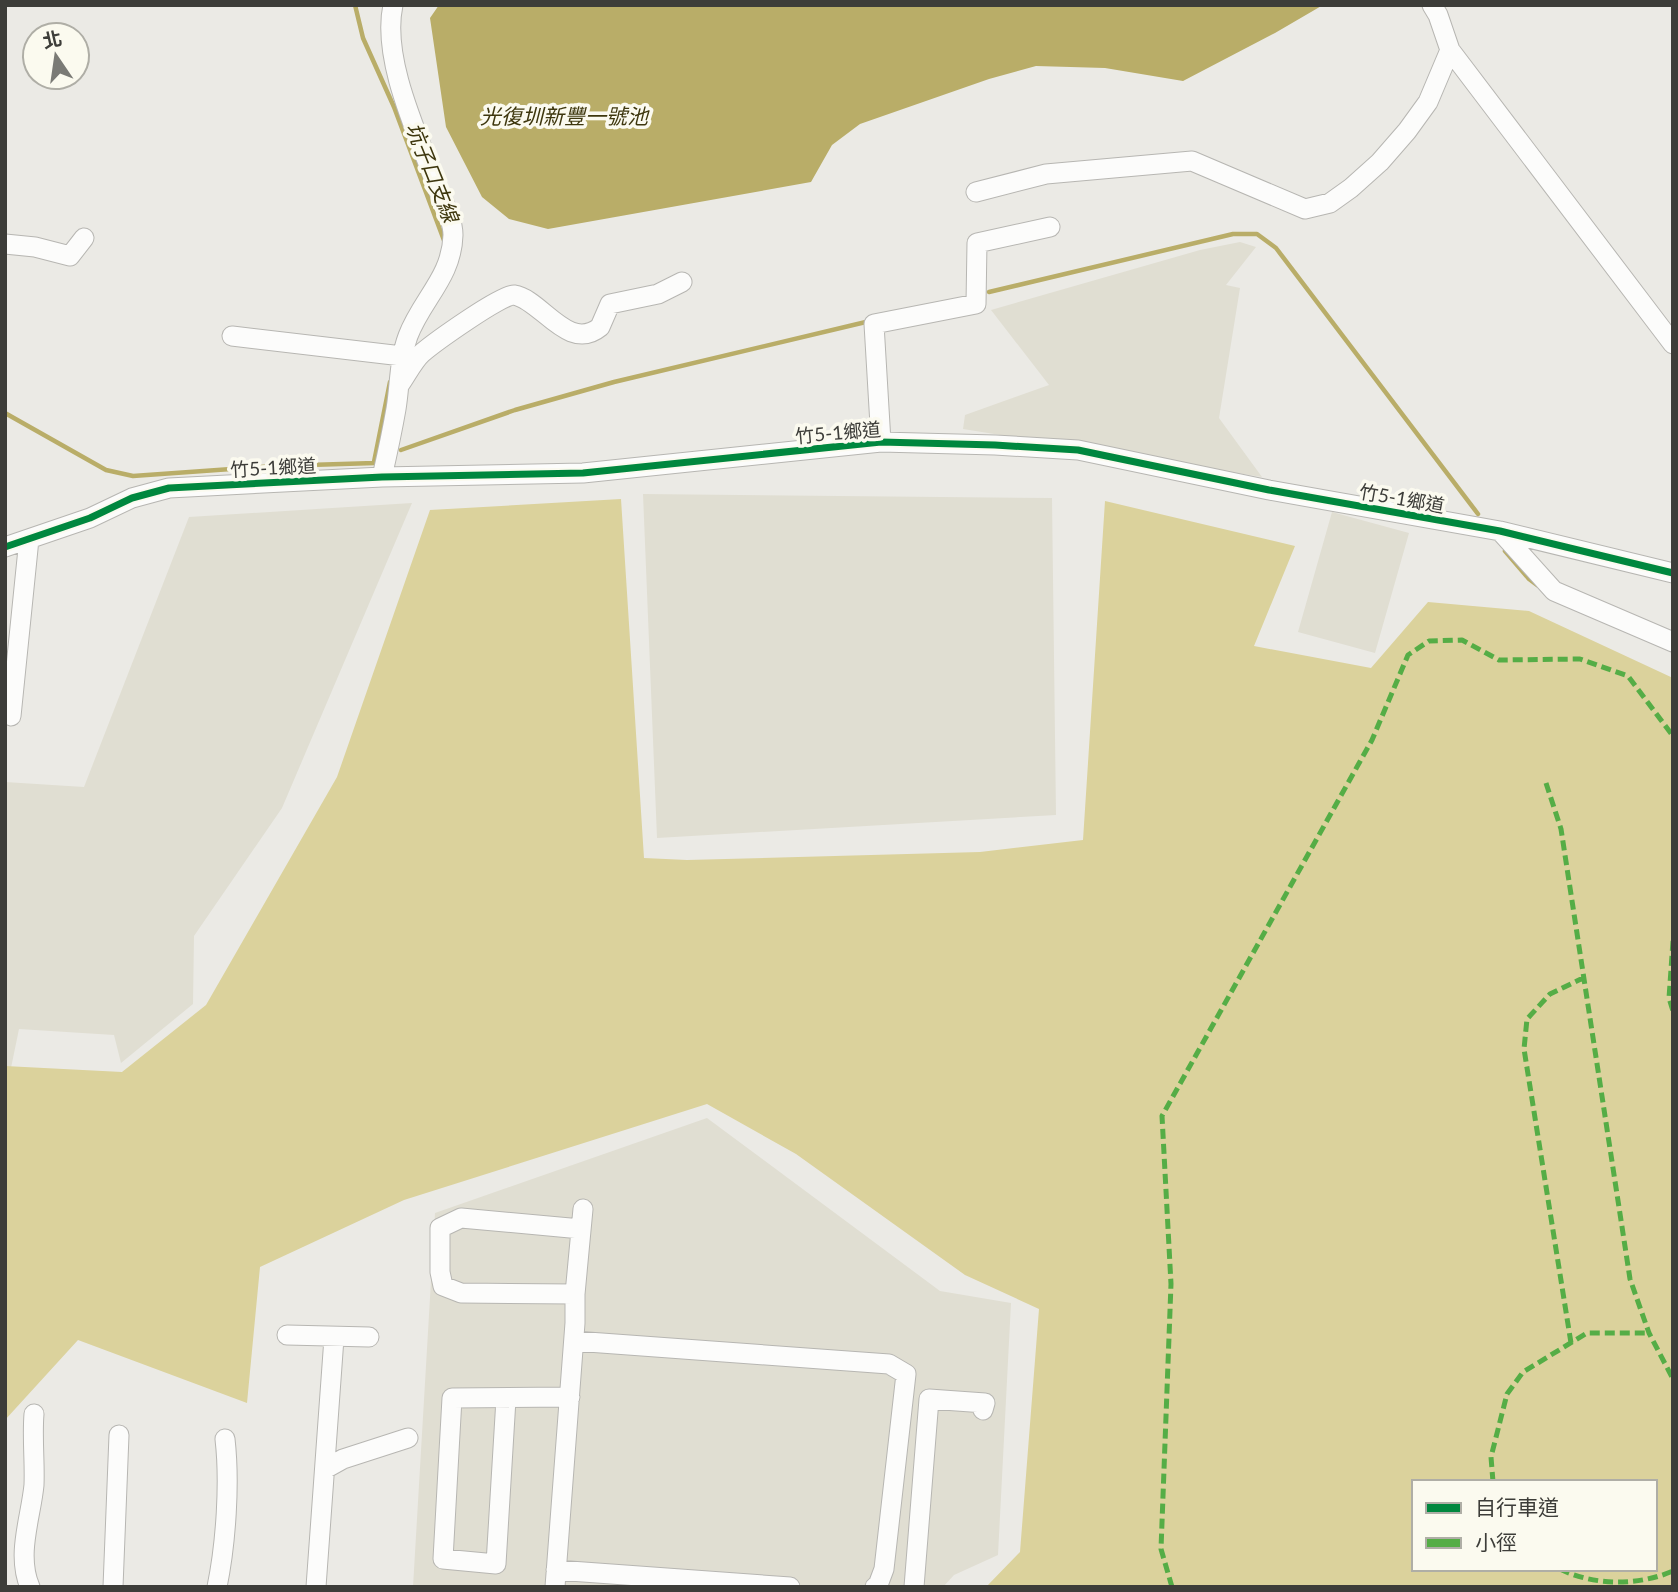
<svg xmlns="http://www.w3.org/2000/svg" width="1678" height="1592" font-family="Lato,'Noto Sans TC',sans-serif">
	<rect width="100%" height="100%" fill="#ebeae5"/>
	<!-- built -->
	<path fill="#e0ded2" d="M1240 242 1256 247 1226 285 1240 288 1219 418 1262 477 963 429 965 415 1049 385 991 310 1200 250Z
		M643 494 1052 498 1056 815 657 838Z
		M412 503 282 808 194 936 193 1004 121 1063 114 1035 19 1029 5 1097V782L84 787 189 517Z
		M1332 512 1409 533 1375 653 1298 632Z
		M707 1118 940 1291 1011 1303 998 1555 954 1575 943 1587H413L435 1213Z"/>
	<!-- forest -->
	<path fill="#dbd29c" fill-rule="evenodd" d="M621 499 644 858 687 860 980 852 1083 840 1105 501 1295 546 1254 646 1371 668 1428 602 1529 611 1673 678V1587H986L1020 1552 1039 1309 965 1275 796 1154 707 1104 404 1200 260 1267 247 1403 78 1340 5 1420V1066L122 1072 206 1005 337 777 430 510ZM1414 1482H1655V1569H1414Z"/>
	<!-- water -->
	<path fill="#b9ad68" d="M439 5H1323L1275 33 1183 81 1105 68 1036 66 989 79 860 124 832 145 811 182 548 229 509 219 482 197 446 127 430 18Z"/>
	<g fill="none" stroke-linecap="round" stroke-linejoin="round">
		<!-- stream -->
		<path stroke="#b9ad68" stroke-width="4.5" d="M355 5 363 38 394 107 445 243
			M989 292 1233 234H1257L1276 248 1478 514
			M5 413 106 470 133 476 275 466 375 463
			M401 450 515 410 614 382 870 321
			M374 462 390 382
			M1505 551 1529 579 1537 585"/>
		<!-- minor casing -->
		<g stroke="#b7b6b2" stroke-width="21">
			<path id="minor" d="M1432 5 1438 15 1450 50 1673 344
				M976 192 1046 174 1192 161 1305 209 1330 203 1351 188 1380 162 1407 131 1428 102 1450 50
				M5 244 35 247 70 256 84 238
				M232 336 402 356
				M400 384C407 374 414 360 422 353 435 342 502 294 514 295 541 299 568 353 600 327L610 304 658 294 682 282
				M881 442 874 324 976 304 977 243 1050 227
				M382 477C387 455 392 432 396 409 400 385 399 360 408 336 422 299 452 277 453 235 453 220 444 203 438 189 419 137 381 60 393 5
				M1500 531 1554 591 1673 642
				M5 547 90 518 132 498 169 488 382 477 583 473 881 442 995 445 1078 450 1269 490 1500 531 1673 573
				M11 716 29 539
				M575 1294 461 1293 443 1286 440 1272V1228L461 1218 581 1229
				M287 1335 369 1337
				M574 1341 889 1364 906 1374 884 1569 878 1585 875 1587
				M506 1399 496 1564 443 1559 452 1398 570 1397
				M325 1469 343 1459 408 1438
				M556 1570 790 1587
				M30 1587C16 1555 31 1517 34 1485 35 1462 32 1438 34 1414
				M113 1587 119 1435
				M217 1587C226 1543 230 1483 225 1439
				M316 1587 334 1338
				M555 1587 575 1323V1294L583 1209
				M914 1587 929 1399 985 1403 983 1410"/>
		</g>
		<!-- minor -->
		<use href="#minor" stroke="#fcfcfb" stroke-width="19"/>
		<!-- quiet -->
		<path stroke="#55ad46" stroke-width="5" stroke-dasharray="10 5" stroke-linecap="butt" d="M1546 783 1561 829 1630 1279 1649 1333 1673 1379
			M1673 941 1669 998 1673 1011
			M1571 1343 1524 1049 1527 1019 1550 994 1583 978
			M1493 1482 1491 1457 1507 1394 1523 1372 1587 1333H1649
			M1560 1569C1594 1586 1638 1586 1673 1571
			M1172 1587 1161 1549 1171 1284 1162 1116 1372 740 1408 655 1429 641 1462 640 1499 660 1580 659 1628 676 1673 736"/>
		<!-- cycleway casing -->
		<g stroke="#fbfaef" stroke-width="11">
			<path id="cycleway" d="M5 547 90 518 132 498 169 488 382 477 583 473 881 442 995 445 1078 450 1269 490 1500 531 1673 573"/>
		</g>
		<!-- cycleway -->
		<use href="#cycleway" stroke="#00873e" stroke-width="7"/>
	</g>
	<g text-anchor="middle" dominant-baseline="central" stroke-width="7" stroke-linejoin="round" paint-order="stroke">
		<!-- street labels -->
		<g font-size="19" fill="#3d3d39" stroke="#fbfaef">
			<text transform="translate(838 432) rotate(-5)">竹5-1鄉道</text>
			<text transform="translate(273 467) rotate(-3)">竹5-1鄉道</text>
			<text transform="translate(1402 498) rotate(10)">竹5-1鄉道</text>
		</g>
		<!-- water labels -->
		<g font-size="21" font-style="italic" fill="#3e370e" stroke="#fbfaef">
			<text x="564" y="115">光復圳新豐一號池</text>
			<text transform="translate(433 172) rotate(68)">坑子口支線</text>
		</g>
	</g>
	<!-- border -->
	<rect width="1678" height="1592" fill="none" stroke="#3d3d39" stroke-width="14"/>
	<!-- legend -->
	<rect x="1412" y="1480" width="245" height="91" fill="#fbfaef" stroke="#afaea6" stroke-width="2"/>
	<rect x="1426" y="1503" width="35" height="10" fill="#00873e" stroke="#afaea6" stroke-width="2"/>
	<text x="1475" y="1515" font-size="21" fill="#3d3d39">自行車道</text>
	<rect x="1426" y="1538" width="35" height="10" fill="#55ad46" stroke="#afaea6" stroke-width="2"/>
	<text x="1475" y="1550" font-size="21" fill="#3d3d39">小徑</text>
	<!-- north arrow -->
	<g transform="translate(56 56) rotate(347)"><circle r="33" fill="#fbfaef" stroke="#afaea6" stroke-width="2"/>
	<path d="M0-5L12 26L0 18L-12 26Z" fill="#7a7a75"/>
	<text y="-10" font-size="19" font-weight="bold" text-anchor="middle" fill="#3d3d39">北</text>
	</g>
</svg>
